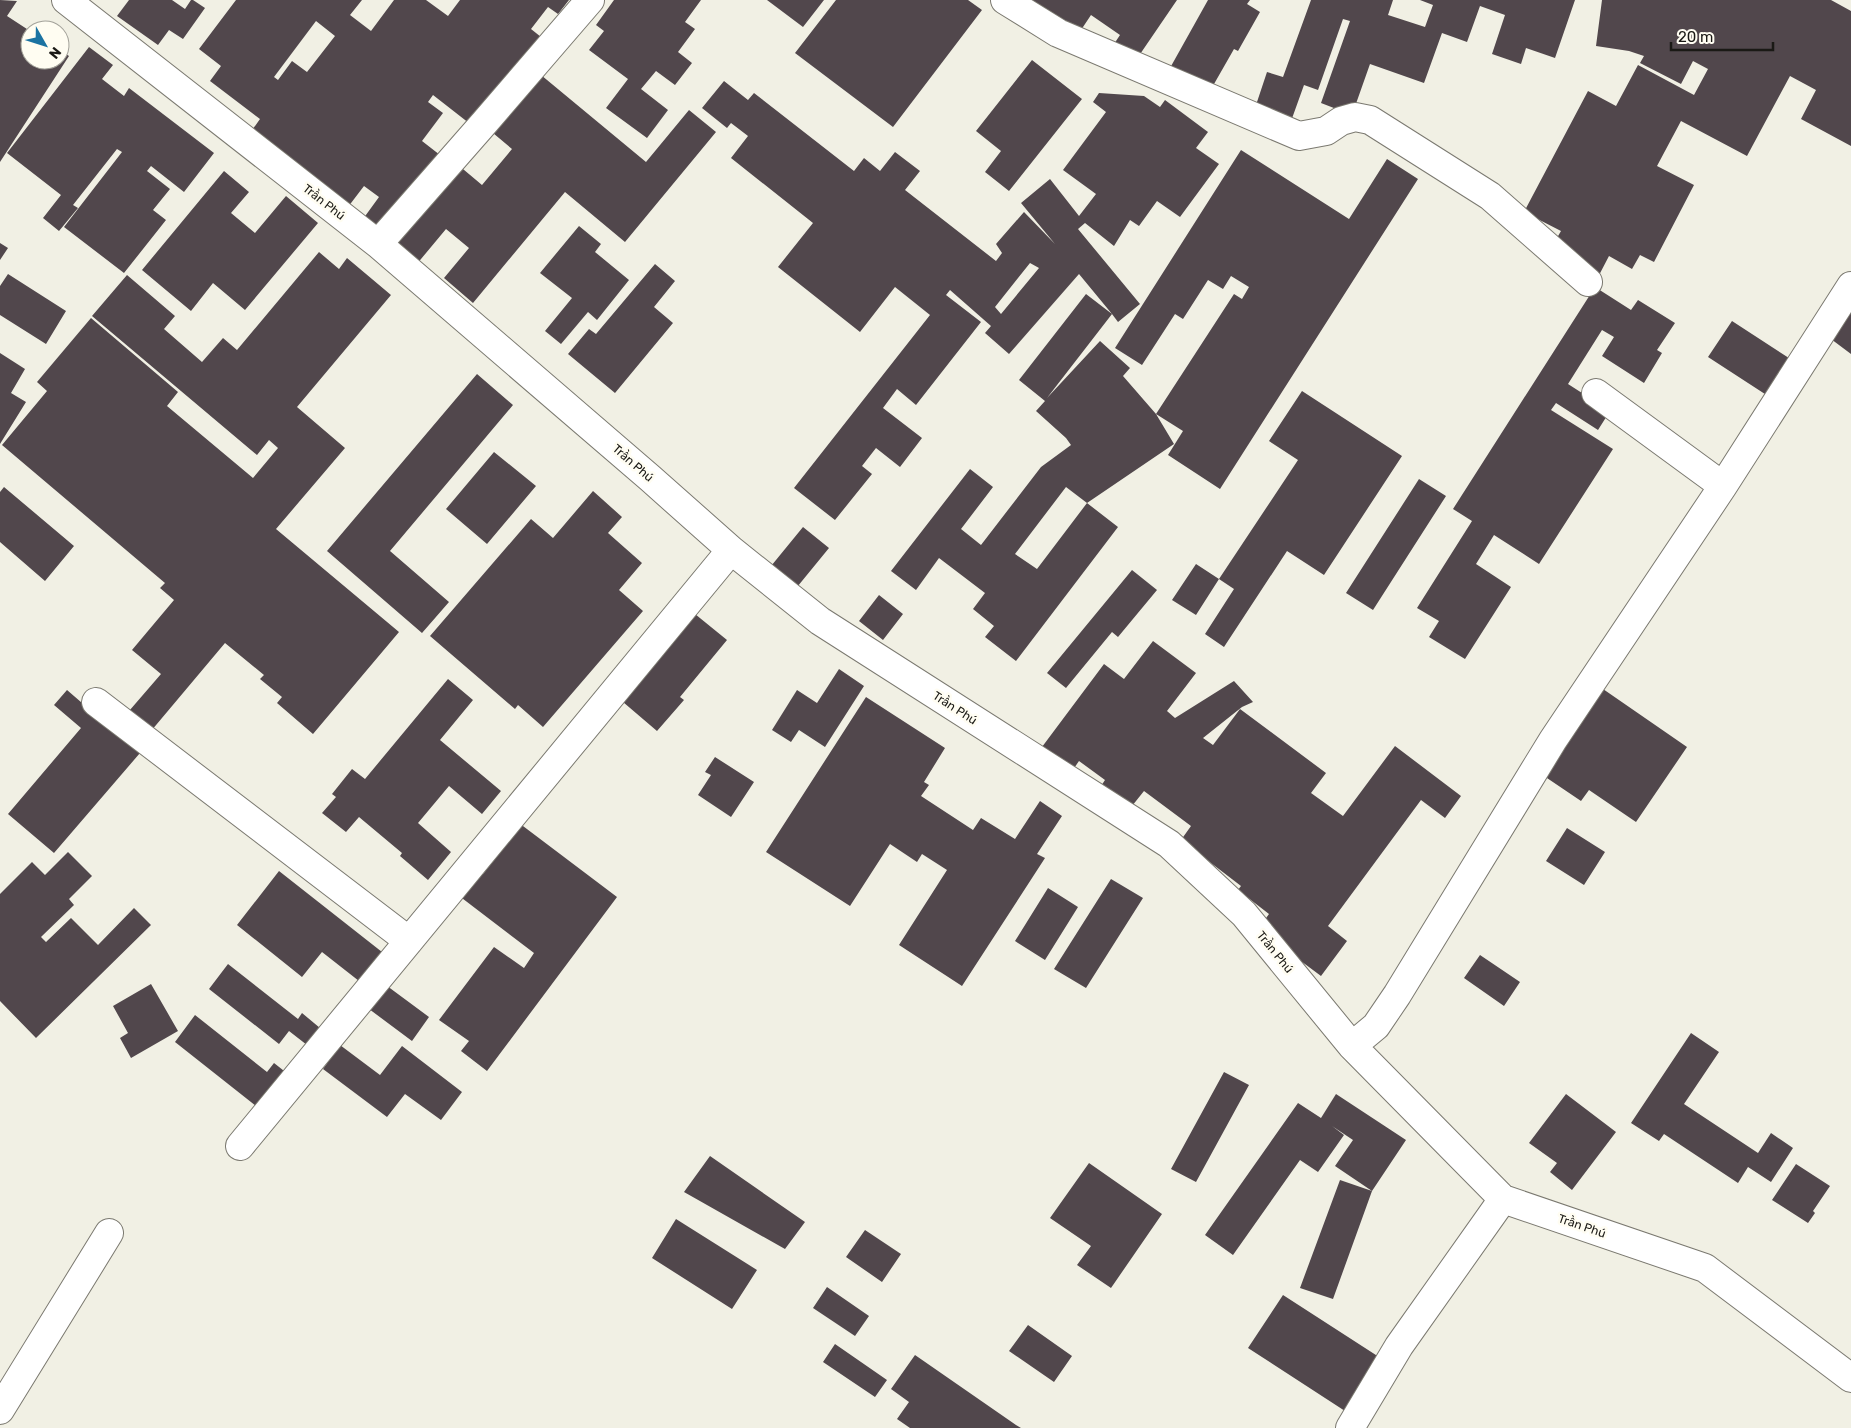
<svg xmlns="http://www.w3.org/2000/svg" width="1851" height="1428" font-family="Rubik,sans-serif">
	<rect width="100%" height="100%" fill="#f1f0e4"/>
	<!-- building -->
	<path fill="#51474c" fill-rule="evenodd" d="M0 0 17 1 7 16 30 31V60H60V50L69 56 0 162Z
		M129 0H172L185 9 191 0H193L205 8 183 39 169 30 158 45 117 16Z
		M236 0H362L350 15 371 31 394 0H426L448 16 460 0H569L558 14 548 7 531 29 541 37 474 127 433 95 428 102 443 113 422 141 440 155 382 233 363 219 379 197 364 186 348 207 250 133 260 119 210 81 221 66 199 49ZM316 21 335 36 307 72 292 61 278 80 274 77Z
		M614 0H701L685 22 695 29 678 52 692 63 675 85 656 71 641 89 668 110 647 138 606 108 628 79 589 50 604 31 596 25Z
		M767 0H824L803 27Z
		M836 0H968L982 10 893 127 795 53Z
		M1015 0H1177L1134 63 1112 47 1120 35 1091 15 1079 33Z
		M1208 0H1250L1247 4 1260 12 1238 51 1234 49 1210 91 1170 68Z
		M1311 0H1393L1388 15 1425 27 1433 5 1420 0H1575L1555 58 1526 48 1521 64 1492 54 1505 15 1480 6 1467 42 1442 33 1424 83 1370 64 1352 115 1321 103 1350 21 1343 19 1318 90 1304 85 1290 124 1254 111 1267 72 1283 77Z
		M1602 0H1831L1851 11V146L1801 119 1816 90 1790 76 1747 156 1681 121 1657 166 1694 185 1654 262 1640 255 1632 269 1609 256 1597 279 1554 243 1561 231 1524 212 1588 91 1616 106 1638 65 1694 95 1708 69 1693 61 1681 84 1640 63 1644 56 1629 51 1596 46Z
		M89 47 113 65 102 79 124 96 129 88 214 153 184 192 151 166 147 171 170 189 153 210 166 220 124 273 64 227 122 152 117 149 73 205 78 208 59 231 43 218 61 195 7 153Z
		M1032 60 1082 99 1009 191 985 172 1001 151 976 131Z
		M541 75 646 162 689 110 716 132 625 242 565 192 473 303 444 278 469 248 446 229 416 265 391 244 457 164 482 185 512 149 493 133Z
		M724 81 748 100 754 93 854 171 864 158 880 171 895 152 920 171 905 190 996 261 1002 253 996 244 1024 212 1055 244 1021 203 1050 179 1079 216 1096 194 1063 170 1106 112 1093 102 1099 93 1144 96 1160 107 1165 100 1208 132 1196 148 1219 164 1180 217 1157 201 1139 226 1130 220 1114 246 1085 223 1078 229 1140 304 1118 322 1112 314 1047 398 1100 341 1130 368 1123 376 1156 414 1174 444 1087 503 1066 487 1015 554 1037 569 1087 503 1118 527 1016 661 985 637 994 626 973 609 985 593 939 558 916 590 891 571 970 469 993 487 961 529 981 545 1041 467 1071 445 1066 438 1036 411 1045 401 1019 380 1086 294 1112 314 1079 274 1009 354 985 333 991 326 950 290 946 295 981 322 916 405 897 389 883 408 922 438 900 467 876 448 862 466 872 474 835 520 794 488 930 315 895 287 860 332 778 267 813 223 731 158 748 136 731 123 727 128 702 108ZM1030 263 1039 268 1001 314 995 307Z
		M1241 150 1349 219 1387 159 1418 179 1220 489 1168 455 1183 431 1156 414 1234 294 1242 299 1249 287 1231 276 1223 289 1208 280 1183 319 1175 314 1142 365 1115 348Z
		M224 171 249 192 231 213 255 233 286 196 318 223 245 310 213 283 191 311 142 270Z
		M579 226 601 244 595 252 629 280 597 320 588 312 561 344 545 331 572 298 540 273Z
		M0 243 8 248 0 260Z
		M319 252 339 269 347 258 391 295 297 407 345 448 276 529 399 632 313 734 277 703 282 697 260 679 264 675 225 643 146 737 123 718 161 674 132 650 174 600 160 588 165 583 2 445 47 391 37 382 91 318 178 392 167 406 253 478 278 448 269 440 257 455 92 316 127 275 175 316 164 329 202 362 223 338 237 350Z
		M655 264 675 281 654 307 673 323 615 393 568 354 589 329 596 334Z
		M8 274 66 311 46 344 0 315V286Z
		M1595 287 1631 310 1638 300 1675 323 1657 350 1662 353 1644 383 1602 356 1614 337 1602 330 1568 384 1610 411 1598 430 1556 403 1551 410 1613 449 1539 564 1494 535 1476 564 1511 587 1465 659 1429 637 1439 621 1417 608 1472 521 1453 509Z
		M1851 293V354L1827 336Z
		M1732 321 1792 360 1768 396 1708 357Z
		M0 353 25 369 11 393 26 402 0 444Z
		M477 374 513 405 390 551 449 602 422 633 327 551Z
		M1302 391 1402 456 1324 575 1287 551 1224 647 1205 634 1234 589 1219 579 1298 460 1269 441Z
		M494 452 536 486 487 544 446 509Z
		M1419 479 1446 496 1373 610 1346 593Z
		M4 487 74 546 45 581 0 542V492Z
		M593 491 622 517 608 533 642 563 619 590 643 611 543 727 518 705 515 709 430 636 531 519 553 538Z
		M803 527 829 548 793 592 767 571Z
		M1196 564 1219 579 1196 615 1172 600Z
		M1132 570 1157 590 1118 637 1112 632 1066 688 1047 673Z
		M879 595 903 614 883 640 859 621Z
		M695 614 727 640 680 697 684 700 657 731 623 702Z
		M1153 641 1196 673 1167 711 1175 718 1234 681 1253 702 1242 707 1203 738 1213 745 1240 709 1326 773 1311 793 1343 816 1395 746 1461 796 1445 818 1421 800 1328 926 1347 941 1321 976 1258 929 1269 914 1238 890 1241 886 1181 840 1191 826 1144 791 1128 811 1099 789 1105 780 1079 761 1070 774 1039 751 1104 664 1124 679Z
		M839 669 864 686 825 747 799 730 791 742 772 730 797 690 817 703Z
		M448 679 473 700 440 740 501 791 482 814 449 786 418 823 451 852 428 880 400 856 402 853 359 817 346 832 322 813 336 797 332 794 352 769 365 779Z
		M1603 689 1687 747 1636 822 1589 790 1581 801 1544 776Z
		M67 690 140 753 54 853 8 814 81 728 54 705Z
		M866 697 945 748 924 782 929 785 921 796 973 830 981 818 1015 839 1040 801 1062 816 1037 854 1045 858 962 986 899 945 947 870 922 854 917 862 890 844 850 906 766 852Z
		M715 757 754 782 731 817 698 795 711 775 705 772Z
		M515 820 617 897 487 1071 461 1051 469 1041 439 1020 494 947 524 968 534 953 454 892 472 867 483 874 498 855 492 850Z
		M1567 828 1605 852 1584 885 1546 861Z
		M68 852 92 876 69 899 74 905 41 937 46 942 71 918 98 945 134 908 151 925 36 1038 0 1001V894L32 862 45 875Z
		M279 871 382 952 359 981 322 952 302 977 237 925Z
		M1111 879 1143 898 1086 988 1054 969Z
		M1048 888 1078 907 1045 960 1015 941Z
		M1480 955 1520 982 1504 1006 1464 978Z
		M228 964 298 1019 302 1013 320 1028 307 1045 289 1031 279 1044 209 989Z
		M379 980 429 1017 412 1041 361 1003Z
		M151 984 178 1031 131 1058 120 1038 128 1033 113 1006Z
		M195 1015 267 1072 274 1063 293 1078 265 1113 175 1042Z
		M1691 1033 1719 1052 1684 1104 1758 1153 1771 1133 1793 1148 1771 1182 1748 1167 1738 1183 1664 1134 1659 1141 1631 1123Z
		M340 1045 380 1075 402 1046 462 1092 441 1120 405 1094 387 1117 323 1069Z
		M1224 1072 1249 1085 1196 1182 1171 1169Z
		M1336 1094 1406 1140 1372 1191 1335 1166 1353 1140 1332 1126 1344 1135 1318 1172 1300 1160 1233 1255 1205 1235 1298 1103 1321 1118Z
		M1566 1094 1616 1132 1572 1190 1550 1172 1557 1163 1529 1143Z
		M710 1156 805 1222 785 1249 684 1192Z
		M1089 1163 1162 1214 1111 1288 1077 1265 1091 1246 1050 1218Z
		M1796 1164 1830 1186 1813 1211 1815 1213 1808 1223 1772 1200Z
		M1340 1180 1372 1191 1333 1299 1300 1288Z
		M676 1219 757 1270 732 1309 652 1258Z
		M865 1230 901 1254 882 1282 846 1257Z
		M827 1287 869 1316 855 1336 813 1308Z
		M1283 1295 1379 1357 1345 1411 1248 1348Z
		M1028 1325 1072 1356 1054 1382 1009 1351Z
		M835 1344 887 1380 875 1397 823 1362Z
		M915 1355 1016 1425 1021 1428H910L897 1419 909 1402 891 1389Z"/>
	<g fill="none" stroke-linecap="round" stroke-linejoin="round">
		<!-- minor casing -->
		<g stroke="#7b7970" stroke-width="30">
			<path id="minor" d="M66 0 378 244 650 478 731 550 820 621 1169 844 1244 914 1352 1046 1503 1199 1705 1268 1851 1378
				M1005 0 1058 33 1299 136 1326 131 1341 121 1355 117 1370 120 1490 196 1588 282
				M378 244 485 122 590 0
				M1596 393 1723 486
				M96 702 409 941
				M1352 1046 1376 1026 1397 995 1553 740 1723 486 1851 286
				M240 1146 731 550
				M0 1410 109 1233
				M1350 1428 1399 1346 1503 1199"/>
		</g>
		<!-- minor -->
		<use href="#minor" stroke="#fff" stroke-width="28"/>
	</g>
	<g text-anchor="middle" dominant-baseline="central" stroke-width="5" stroke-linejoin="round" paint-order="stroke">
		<!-- street labels -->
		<g font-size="12" fill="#1a1915" stroke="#fffdf2">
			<text transform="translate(324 202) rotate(38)">Trần Phú</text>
			<text transform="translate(633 463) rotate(41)">Trần Phú</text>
			<text transform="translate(955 708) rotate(33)">Trần Phú</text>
			<text transform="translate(1275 952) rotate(51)">Trần Phú</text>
			<text transform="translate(1582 1226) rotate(19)">Trần Phú</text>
		</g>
	</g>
	<!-- north arrow -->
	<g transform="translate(45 45) rotate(129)"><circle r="24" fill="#fffdf2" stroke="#a3a29a"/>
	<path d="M0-4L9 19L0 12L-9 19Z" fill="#1b73a2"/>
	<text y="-8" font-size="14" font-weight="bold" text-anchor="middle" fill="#1a1915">N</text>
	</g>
	<!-- scale -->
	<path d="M1671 42v8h102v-8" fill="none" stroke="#1a1915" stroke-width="2.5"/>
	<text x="1678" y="42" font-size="15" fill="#1a1915" stroke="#fffdf2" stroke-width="4" paint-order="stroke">20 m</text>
</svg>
